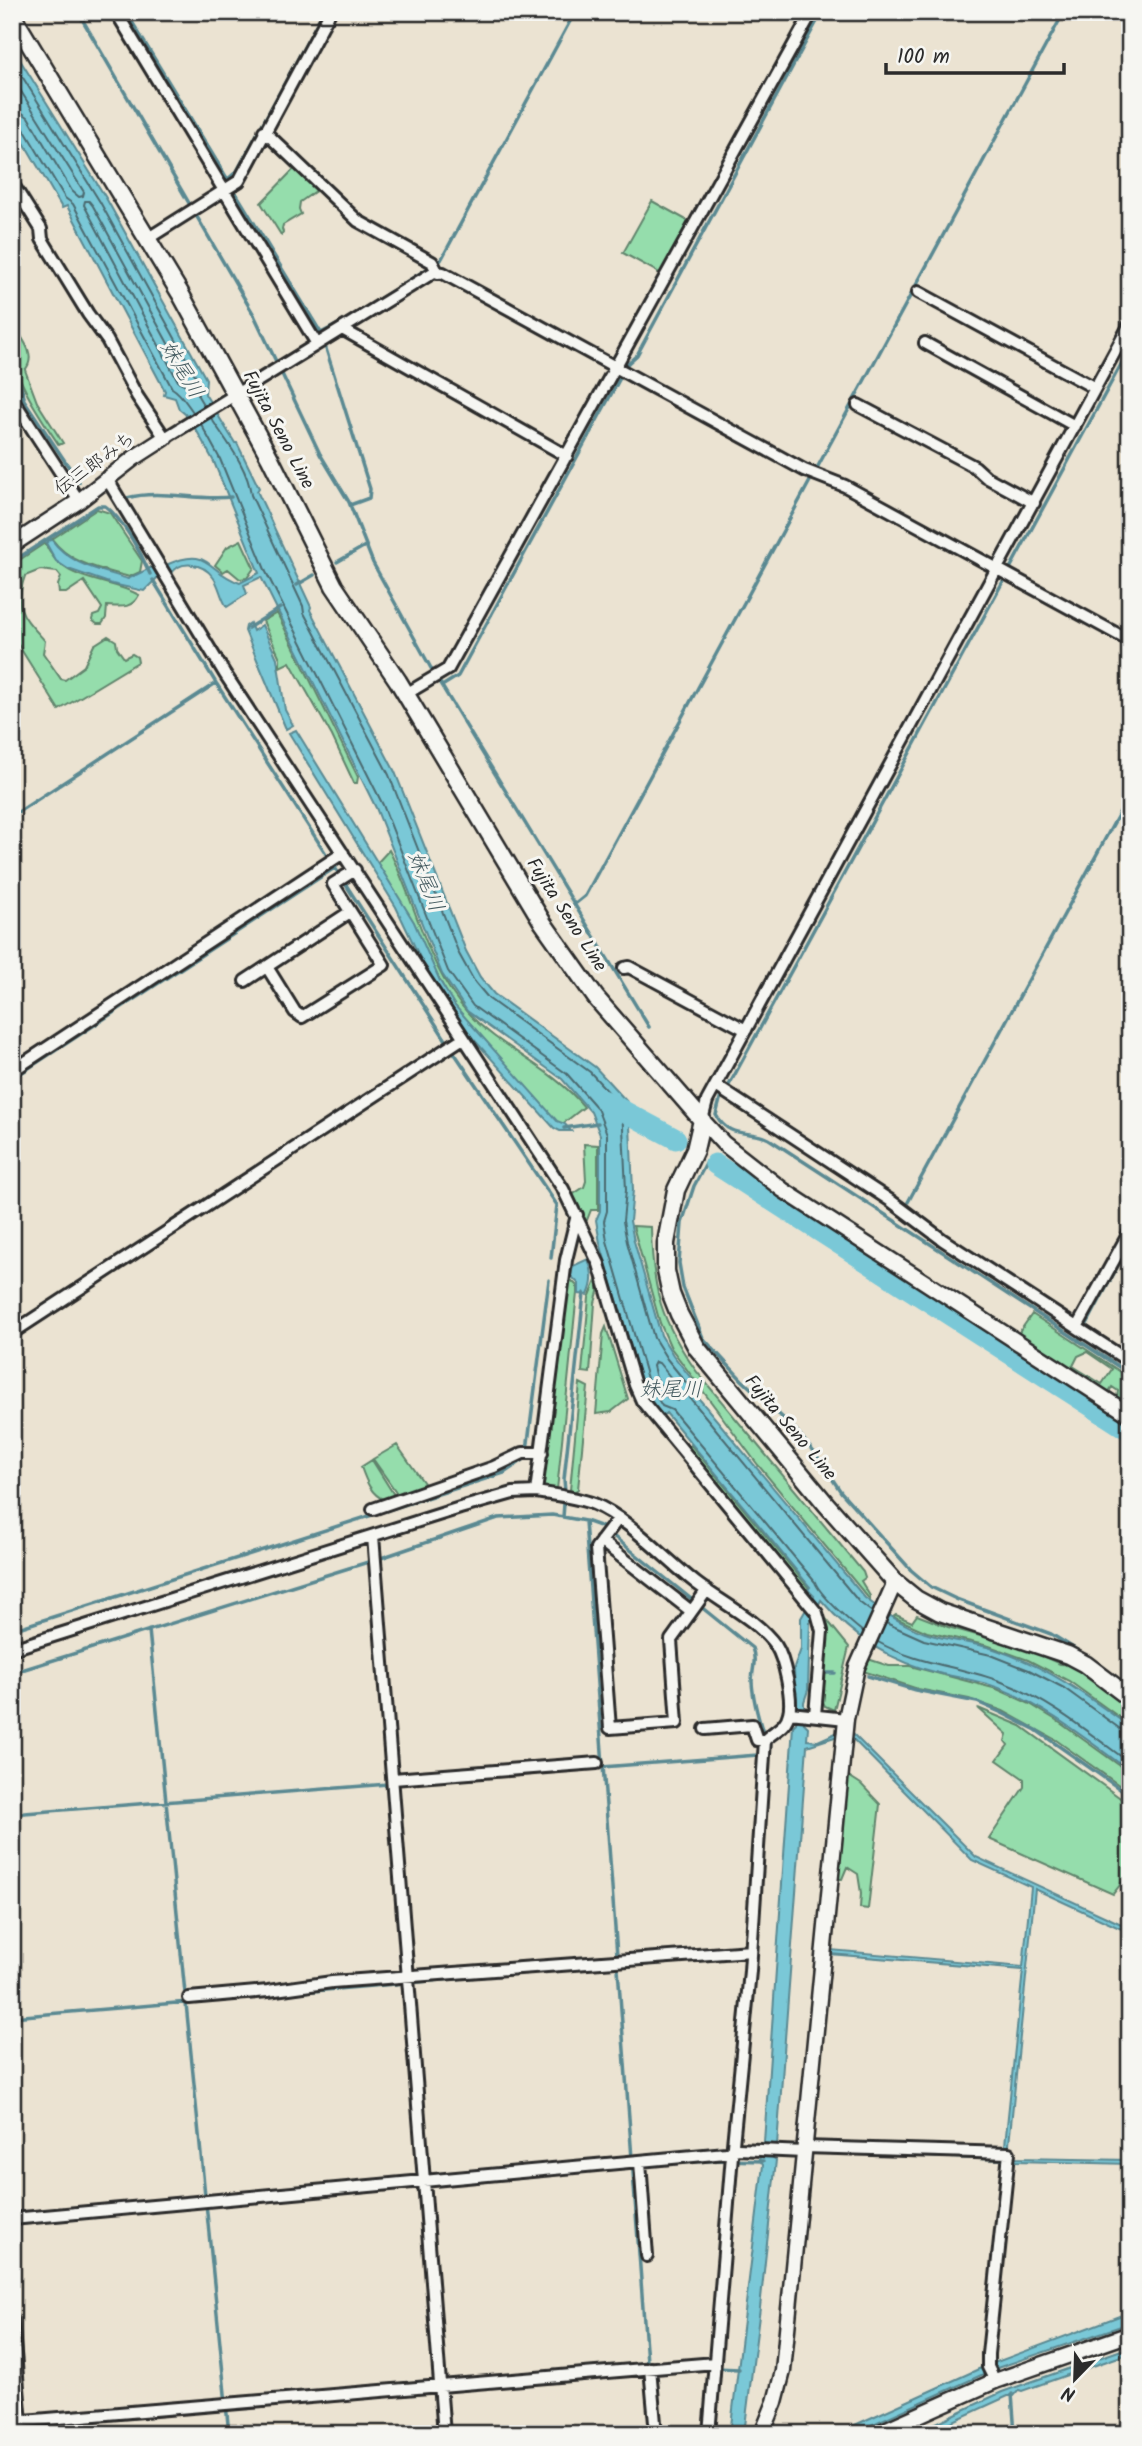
<svg xmlns="http://www.w3.org/2000/svg" width="1142" height="2446" font-family="Kalam,'Klee One',sans-serif">
	<rect width="100%" height="100%" fill="#ebe3d2"/>
	<filter id="ink" filterUnits="userSpaceOnUse"><feTurbulence type="fractalNoise" baseFrequency=".0143" numOctaves="2"/><feDisplacementMap in="SourceGraphic" scale="14" xChannelSelector="R" yChannelSelector="G"/><feConvolveMatrix kernelMatrix="1 2 1 2 8 2 1 2 1" color-interpolation-filters="sRGB"/></filter>
	<g filter="url(#ink)">
		<!-- green -->
		<path fill="#95ddac" stroke="#60846c" stroke-width="2" fill-rule="evenodd" d="M296 167 320 188 300 202 299 209 301 214 283 225 282 229 283 232 281 235 261 203Z
			M652 201 690 222 661 274 623 253Z
			M12 323C21 337 38 355 25 370L37 402 63 443 59 445C40 416 18 386 12 351 11 342 12 332 12 323Z
			M97 509 110 513 142 561 140 572 129 577C101 569 70 564 52 539Z
			M241 540 254 568 247 578 240 579 228 569 223 572 215 565 227 547Z
			M45 543C62 584 106 577 139 595 132 609 121 607 107 606L106 618 102 624H97L92 620 93 616 99 614 102 608 84 581 66 593H59L58 585 61 577 57 572 40 570 25 576C13 610 23 616 45 641L43 653 61 679 65 680 84 666 94 645 108 636 116 641 117 648 124 658 132 654 137 657 138 662 59 710 12 635V565Z
			M277 613 358 777 357 783H354L332 736 290 662 280 667V658L263 621Z
			M389 850C416 902 427 969 468 1013 502 1050 552 1067 584 1107L560 1126 452 1003 377 863Z
			M584 1144 598 1145V1210H591L587 1220H583L572 1195 584 1187 586 1181Z
			M633 1226 651 1227C652 1289 661 1322 697 1372L863 1572 865 1578 861 1581 870 1596V1600L758 1465 671 1348 660 1323Z
			M598 1276V1292L595 1303 590 1373 582 1372 589 1298Z
			M568 1277 577 1286V1293L557 1490 543 1486 542 1480Z
			M1032 1314 1130 1378V1394L1126 1401 1117 1397 1118 1391 1112 1387 1108 1393 1018 1334ZM1087 1352 1112 1369 1102 1384 1073 1366 1078 1356Z
			M606 1327 628 1399 611 1412 596 1414 603 1334Z
			M580 1383 588 1387 578 1489 574 1492 570 1490Z
			M397 1445 426 1486 399 1496 373 1459Z
			M691 1445 809 1588 807 1589 813 1596 811 1599 687 1448Z
			M372 1460 394 1495 385 1500C371 1495 366 1481 361 1467Z
			M896 1615 912 1622 917 1615 948 1627 1027 1649 1060 1664 1078 1665 1130 1702V1725L1069 1681 1028 1660 989 1646 927 1632 893 1617Z
			M827 1620 849 1647 834 1710 825 1706 821 1698Z
			M868 1659 889 1666H910L997 1689 1030 1704 1056 1720 1130 1773V1793L1056 1740 1003 1711 969 1699 918 1689 863 1671Z
			M978 1708 1021 1726 1130 1805V1872L1113 1894 989 1839 1024 1787V1779L997 1760 1008 1745 1005 1741 1007 1734Z
			M847 1775 861 1784 880 1804 868 1909 860 1908 861 1893 858 1874 847 1867 842 1879H836Z"/>
		<!-- water -->
		<path fill="#7ac8d7" stroke="#5a8992" stroke-width="2" d="M12 47 106 198 206 379 205 394 235 443H237L259 488 257 491 311 607 310 610 395 772 466 951 480 977 494 994 595 1067 629 1104 633 1190 630 1221 634 1241 661 1335 673 1355 697 1386 695 1394 865 1598C884 1612 902 1625 925 1633 948 1641 972 1642 994 1649 1048 1667 1085 1694 1130 1727V1771C1088 1741 1047 1707 999 1688 981 1681 961 1678 942 1674 892 1662 854 1639 821 1600L810 1622 808 1690 804 1702V1723L808 1727 807 1740 818 1741 847 1728 976 1857 1130 1928V1933L1035 1889 1008 2154 1016 2158 1130 2160V2164L1016 2161 1011 2158 986 2366 1130 2312V2323L997 2368 851 2434H835L981 2368 1004 2160 816 2153V2150L1004 2155 1023 1970 830 1954 831 1950 1023 1967 1031 1887 972 1860 847 1733 807 1746 777 2145 772 2148V2157L776 2160 760 2308 744 2434H730L763 2165 759 2159 762 2155 764 2142 793 1726 796 1723 794 1668 801 1649V1618L814 1596 808 1590 810 1587 666 1413 661 1417 642 1384 600 1243 596 1220 600 1211V1135L591 1112 562 1079 467 1011 442 974 376 808 261 577 244 585 247 594 227 607C220 597 220 586 213 577 203 563 179 559 171 575L166 565C211 545 205 571 240 583L259 573 214 462 198 433 185 414 179 409 175 398 164 395 165 391 67 206 62 208 12 122Z
			M51 539C71 566 98 569 128 579L152 567 158 577 144 591 112 584 68 569 56 561 46 543Z
			M250 623 253 631 262 625 277 658 285 710 293 725 286 729 245 631 246 626Z
			M296 730 414 922 440 981 455 1006 557 1121 565 1124 571 1131H560L554 1128 459 1023 430 979 396 907 289 733Z
			M588 1259C593 1273 594 1282 588 1295L579 1294V1284L571 1276 573 1266Z
			M1130 2347V2353L1022 2391 1019 2390 1014 2396H1008L925 2434H913L1002 2392Z"/>
		<g fill="none" stroke-linecap="round" stroke-linejoin="round">
			<!-- shore -->
			<path stroke="#4b6a70" stroke-width="2" d="M12 60 100 202 198 380V396L204 406
				M12 77 84 192 83 196 79 197 72 191 28 117 21 112 12 111
				M12 120 21 124 65 198 73 204 172 388C181 393 187 404 193 412
				M85 201H89L93 206 188 380 186 385 178 381 84 205Z
				M211 418C226 441 248 467 251 495L303 606 304 613 389 775 459 954 474 981 489 999 590 1072 622 1107 626 1190 623 1221 627 1242 654 1338 667 1359 688 1385 690 1398 859 1602 872 1612
				M201 424 220 459 266 572 383 805 448 971 473 1006 567 1074 597 1108 607 1134V1211L604 1221 607 1241 648 1382 662 1406 672 1410 815 1582C820 1595 850 1622 863 1632
				M655 1362 659 1363 679 1388 678 1401 667 1397 656 1378 653 1366Z
				M886 1623 924 1640 991 1655 1029 1670 1064 1688 1123 1731 1130 1732
				M878 1642C919 1665 960 1666 1002 1682 1049 1700 1089 1733 1130 1763"/>
			<!-- stream -->
			<path stroke="#5a8992" stroke-width="3.5" d="M78 12 254 315 320 454 349 502 373 563 432 670 649 1027
				M126 12 321 333 370 489 369 498 350 505
				M228 179 237 171 323 12
				M321 333 346 320 441 260 575 12
				M12 358 24 397
				M627 364 637 355 822 12
				M12 382 79 482
				M817 468 1064 12
				M127 498C160 489 197 501 231 497
				M12 562 98 506H105C123 519 141 553 150 574
				M337 562 365 546
				M153 580 216 683 453 1051 557 1205 551 1258
				M297 585 314 575
				M248 628 280 608
				M442 686 458 676 620 378
				M12 816 216 683
				M575 904 585 896 810 481
				M12 1079 336 867
				M728 1087 1130 348
				M721 1096 716 1115C730 1140 749 1129 769 1139L1130 1374
				M564 1128 598 1123
				M708 1160 694 1186 682 1223 679 1263 683 1287 703 1338 742 1380 796 1430 817 1456 841 1492 911 1570 931 1587 956 1599 1051 1634 1088 1657
				M908 1202 1130 793
				M1078 1341 1130 1243
				M563 1517 565 1491 564 1479 584 1293
				M585 1521 647 2362
				M12 1630 504 1473 526 1458 549 1280
				M149 1630 205 2195
				M1097 1664 1130 1687
				M12 1673 381 1558 498 1518 552 1515 585 1521 602 1527 752 1648C757 1660 752 1670 752 1682 753 1700 758 1717 763 1733
				M827 1673H835
				M868 1676 915 1690 977 1702 1002 1713 1036 1730 1130 1796
				M602 1767 758 1755
				M12 1814 388 1784
				M290 1993 537 1972
				M12 2017 188 2002
				M642 2166 721 2160 763 2161
				M614 2169 634 2167
				M206 2203 229 2434
				M715 2368 739 2369
				M1012 2394 1015 2434"/>
			<!-- river -->
			<path stroke="#7ac8d7" stroke-width="21" d="M605 1101 676 1139
				M715 1164 1130 1431"/>
			<!-- minor casing -->
			<g stroke="#2b2b2b" stroke-width="16">
				<path id="minor" d="M116 12 317 344
					M264 131 358 221 432 262 438 273
					M12 183 41 229 42 239 88 314 107 340 137 396 165 438 434 272 443 273 804 470 845 486 1130 641
					M147 239 239 181 330 12
					M918 292 1095 388
					M342 329 567 456
					M925 343 1075 426
					M12 398 79 501
					M858 405 975 467 986 477 1034 503
					M107 479 225 674 563 1189 599 1264 635 1385 642 1401 817 1613 822 1631 815 1715
					M406 694 448 669 812 12
					M267 967 295 1012 302 1017 384 965 333 884 355 870
					M624 968 629 967 746 1030
					M245 981 350 912
					M12 1071 343 853
					M716 1086 891 1201 943 1240 1130 1362
					M702 1120 707 1101 1130 324
					M577 1215 566 1260 536 1492C555 1495 576 1497 594 1504 628 1518 666 1560 696 1583 722 1603 757 1619 776 1646 784 1658 793 1699 789 1713 786 1728 773 1731 765 1740L750 1971 732 2155 709 2434
					M1077 1327 1130 1231
					M12 1333 463 1038
					M373 1509 494 1467 523 1453H542
					M618 1519 596 1548 610 1728 677 1723 671 1640 707 1590
					M373 1536 444 2434
					M601 1541 691 1611
					M12 1649 460 1508 513 1493 536 1492
					M790 1713 846 1719
					M705 1729 752 1725 757 1740H765
					M393 1779 597 1763
					M189 1998 268 1991 332 1982 751 1951
					M804 2147 1009 2153 988 2354V2367L995 2381
					M640 2162 647 2256
					M12 2219 726 2153 738 2149 804 2152
					M12 2319 22 2434
					M650 2368 656 2434
					M12 2422 715 2363"/>
			</g>
			<!-- tertiary casing -->
			<g stroke="#2b2b2b" stroke-width="19">
				<path id="tertiary" d="M12 545 79 501 134 458 165 438
					M702 1120 723 1143 783 1190 1130 1415
					M762 2434 775 2402 783 2371 846 1719 857 1667 895 1582
					M876 2434 995 2381 1130 2334"/>
			</g>
			<!-- secondary casing -->
			<g stroke="#2b2b2b" stroke-width="21">
				<path id="secondary" d="M12 15 180 293 270 458 334 586 398 681 543 923 596 998 702 1120 695 1150 676 1190 666 1243V1271L671 1294 679 1314 697 1348 826 1504 895 1582 916 1599 940 1612 1068 1655 1085 1664 1130 1698"/>
			</g>
			<!-- minor -->
			<use href="#minor" stroke="#f6f6f2" stroke-width="10"/>
			<!-- tertiary -->
			<use href="#tertiary" stroke="#f6f6f2" stroke-width="14"/>
			<!-- secondary -->
			<use href="#secondary" stroke="#f6f6f2" stroke-width="16"/>
		</g>
	</g>
	<g text-anchor="middle" dominant-baseline="central" stroke-width="6" stroke-linejoin="round" paint-order="stroke">
		<!-- street labels -->
		<g font-size="19" fill="#2b2b2b" stroke="#f6f6f2">
			<text transform="translate(278 430) rotate(62)">Fujita Seno Line</text>
			<text transform="translate(95 464) rotate(-36)">伝三郎みち</text>
			<text transform="translate(566 915) rotate(57)">Fujita Seno Line</text>
			<text transform="translate(790 1428) rotate(50)">Fujita Seno Line</text>
		</g>
		<!-- water labels -->
		<g font-size="21" font-style="italic" fill="#435a5f" stroke="#f6f6f2">
			<text transform="translate(181 370) rotate(59)">妹尾川</text>
			<text transform="translate(425 882) rotate(68)">妹尾川</text>
			<text x="671" y="1390">妹尾川</text>
		</g>
	</g>
	<!-- margin -->
	<rect width="1142" height="2446" fill="none" stroke="#f6f6f2" stroke-width="42"/>
	<rect x="21" y="21" width="1100" height="2404" fill="none" stroke="#2b2b2b" stroke-width="2.5" filter="url(#ink)"/>
	<!-- north arrow -->
	<g transform="translate(1075 2379) rotate(203)" stroke="#f6f6f2" stroke-width="5" paint-order="stroke">
	<path d="M0-5L12 26L0 18L-12 26Z" fill="#2b2b2b"/>
	<text y="-10" font-size="19" font-weight="bold" text-anchor="middle" fill="#2b2b2b">N</text>
	</g>
	<!-- scale -->
	<path d="M886 63v10h178v-10" fill="none" stroke="#2b2b2b" stroke-width="3.5"/>
	<text x="897" y="63" font-size="21" fill="#2b2b2b" stroke="#f6f6f2" stroke-width="5" paint-order="stroke">100 m</text>
</svg>
